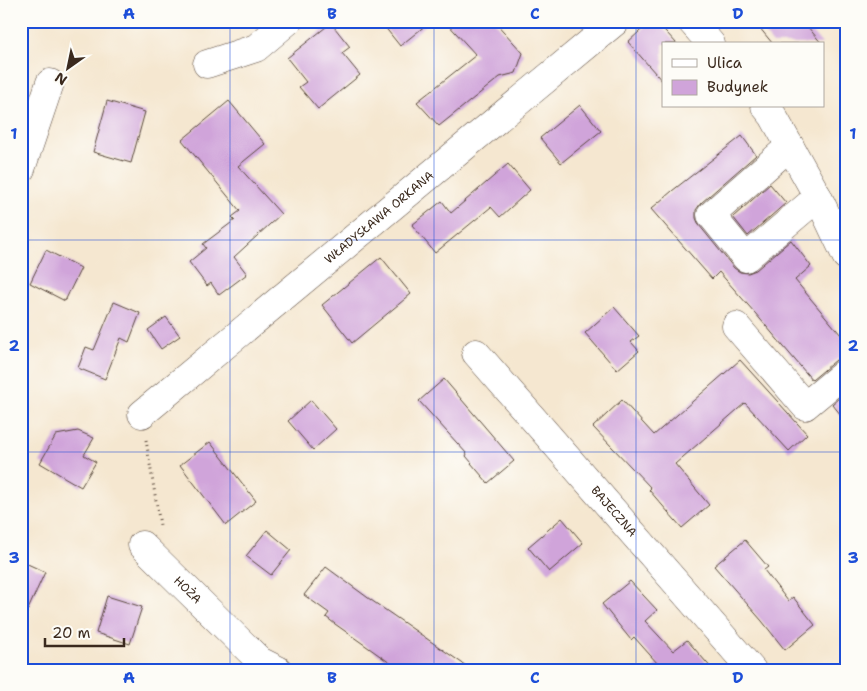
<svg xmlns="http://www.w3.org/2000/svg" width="867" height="691" font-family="'Shantell Sans',sans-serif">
	<rect width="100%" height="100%" fill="#fdfcf7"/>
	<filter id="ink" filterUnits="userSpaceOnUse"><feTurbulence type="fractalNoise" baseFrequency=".02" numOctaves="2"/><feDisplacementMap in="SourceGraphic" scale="10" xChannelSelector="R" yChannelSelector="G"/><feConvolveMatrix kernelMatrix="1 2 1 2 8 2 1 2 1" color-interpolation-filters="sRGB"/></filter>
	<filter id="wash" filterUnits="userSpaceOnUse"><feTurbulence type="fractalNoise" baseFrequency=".0096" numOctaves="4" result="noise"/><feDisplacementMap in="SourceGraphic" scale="20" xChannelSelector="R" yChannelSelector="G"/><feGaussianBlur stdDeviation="1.12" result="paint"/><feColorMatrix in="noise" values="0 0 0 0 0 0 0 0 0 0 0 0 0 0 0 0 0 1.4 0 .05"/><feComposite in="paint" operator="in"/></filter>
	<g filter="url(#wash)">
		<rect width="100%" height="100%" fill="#f5e7d0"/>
		<g id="blocks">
			<!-- building -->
			<path fill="#d0a4da" d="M380 21H431L400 46Z
				M445 21H494L523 53 516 73 500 77 439 126 417 102 476 55Z
				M651 21H656L677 44H663V82L628 42Z
				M754 21H803L822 44H773Z
				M331 23 350 47 342 53 360 75 318 109 299 87 306 82 287 58Z
				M107 101 145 112 131 163 93 152Z
				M229 101 265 144 238 166 281 214 234 257 247 274 219 295 211 283 207 286 189 262 206 248 203 244 235 220 232 217 240 211 182 140Z
				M580 105 601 131 561 163 540 138Z
				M742 136 756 155 701 203 696 210V218L699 225 734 268 740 272 748 273 756 270 791 240 811 266 795 280 846 341V357H843L836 360 812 380 755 313 719 272 712 279 651 209 672 191Z
				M508 164 530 190 500 217 491 207 435 253 412 225 442 201 451 213Z
				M770 184 786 203 748 236 733 217Z
				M46 250 81 268 65 301 30 283Z
				M381 257 411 294 352 343 322 305Z
				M114 302 140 313 129 342 121 338 105 379 78 368 86 347 94 350Z
				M614 307 639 336 631 342 639 351 617 370 585 333Z
				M166 317 180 336 161 349 148 330Z
				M740 360 807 434 789 451 745 403 675 464 709 505 682 528 649 490 651 488 593 427 622 400 654 435Z
				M444 379 514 461 488 483 471 463H472L466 456 467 454 419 401Z
				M846 392V421L832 404Z
				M311 400 336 429 313 450 288 421Z
				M78 431 94 438 84 455 96 462 81 487 40 463 56 435Z
				M210 442 256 501 226 525 180 465Z
				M562 518 583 543 549 572 528 547Z
				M267 530 291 550 271 575 246 556Z
				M745 540 768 567 764 570 788 601 793 597 815 625 785 650 762 621 714 566Z
				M21 561 45 572 21 625Z
				M326 567 371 600 472 670H400L335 624 326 617 329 613 304 595Z
				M630 581 657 610 645 621 673 651 687 640 713 670H650L658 664 634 637 631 640 602 604Z
				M107 596 142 607 130 644 96 633Z"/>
		</g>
	</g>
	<g filter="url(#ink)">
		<use href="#blocks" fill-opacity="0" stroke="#574639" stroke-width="1"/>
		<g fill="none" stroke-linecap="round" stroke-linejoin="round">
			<!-- minor casing -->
			<g stroke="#574639" stroke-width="29">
				<g id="minor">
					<path d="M691 21 711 44"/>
					<path d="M207 64 256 48 288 21"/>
					<path d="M765 106 773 116 818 197 846 256"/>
					<path d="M790 146 711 215 746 258 818 197"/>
					<path d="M21 169 50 83"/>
					<path d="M736 326 805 406 846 372"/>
					<path id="s1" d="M476 353 752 670"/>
					<path id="s2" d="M142 414 616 21"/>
					<path id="s3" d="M142 545 260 661 278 670"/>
				</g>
			</g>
			<!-- path -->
			<path stroke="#574639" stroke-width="3" stroke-dasharray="1 4" stroke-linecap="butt" d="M146 440 160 525"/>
			<!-- minor -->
			<use href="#minor" stroke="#fff" stroke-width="28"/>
		</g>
	</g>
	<!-- grid -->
	<path fill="none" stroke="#1d4ed8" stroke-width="1" stroke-opacity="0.55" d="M230 21V670M434 21V670M636 21V670M21 240H846M21 452H846"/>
	<g text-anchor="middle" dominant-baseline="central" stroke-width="4" stroke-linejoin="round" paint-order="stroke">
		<!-- street labels -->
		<g font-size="12" fill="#3b2a1e" stroke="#fdfcf7">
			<text stroke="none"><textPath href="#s2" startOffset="308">WŁADYSŁAWA ORKANA</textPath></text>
			<text stroke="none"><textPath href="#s1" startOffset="210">BAJECZNA</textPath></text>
			<text stroke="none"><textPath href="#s3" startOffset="64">HOŻA</textPath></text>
		</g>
	</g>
	<!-- margin -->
	<rect width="867" height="691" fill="none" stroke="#fdfcf7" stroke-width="55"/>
	<!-- legend -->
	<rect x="662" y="42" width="162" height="65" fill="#fdfcf7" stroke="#afa8a0"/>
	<rect x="672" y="59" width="25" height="8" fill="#ffffff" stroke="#afa8a0"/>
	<text x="707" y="68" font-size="15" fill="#3b2a1e">Ulica</text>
	<rect x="672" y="80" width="25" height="15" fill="#d0a4da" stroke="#afa8a0"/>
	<text x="707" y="92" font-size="15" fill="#3b2a1e">Budynek</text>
	<!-- north arrow -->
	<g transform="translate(68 68) rotate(213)" stroke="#fdfcf7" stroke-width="4" paint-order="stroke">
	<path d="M0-4L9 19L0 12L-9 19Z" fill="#3b2a1e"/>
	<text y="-8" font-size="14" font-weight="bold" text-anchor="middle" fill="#3b2a1e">N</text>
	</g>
	<!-- scale -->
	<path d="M45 638v8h79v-8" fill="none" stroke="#3b2a1e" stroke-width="2.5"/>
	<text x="52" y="638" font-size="15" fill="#3b2a1e" stroke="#fdfcf7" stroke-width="4" paint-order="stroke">20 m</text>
	<rect x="28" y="28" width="812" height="636" fill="none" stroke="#1d4ed8" stroke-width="2"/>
	<g font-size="16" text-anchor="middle" font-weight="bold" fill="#1d4ed8">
		<text x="129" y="19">A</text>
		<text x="332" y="19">B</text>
		<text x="535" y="19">C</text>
		<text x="738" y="19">D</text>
		<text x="14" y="139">1</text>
		<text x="853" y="139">1</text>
		<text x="14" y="351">2</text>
		<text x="853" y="351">2</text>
		<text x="14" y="563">3</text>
		<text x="853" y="563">3</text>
		<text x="129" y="683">A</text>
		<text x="332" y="683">B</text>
		<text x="535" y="683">C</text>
		<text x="738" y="683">D</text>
	</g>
</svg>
